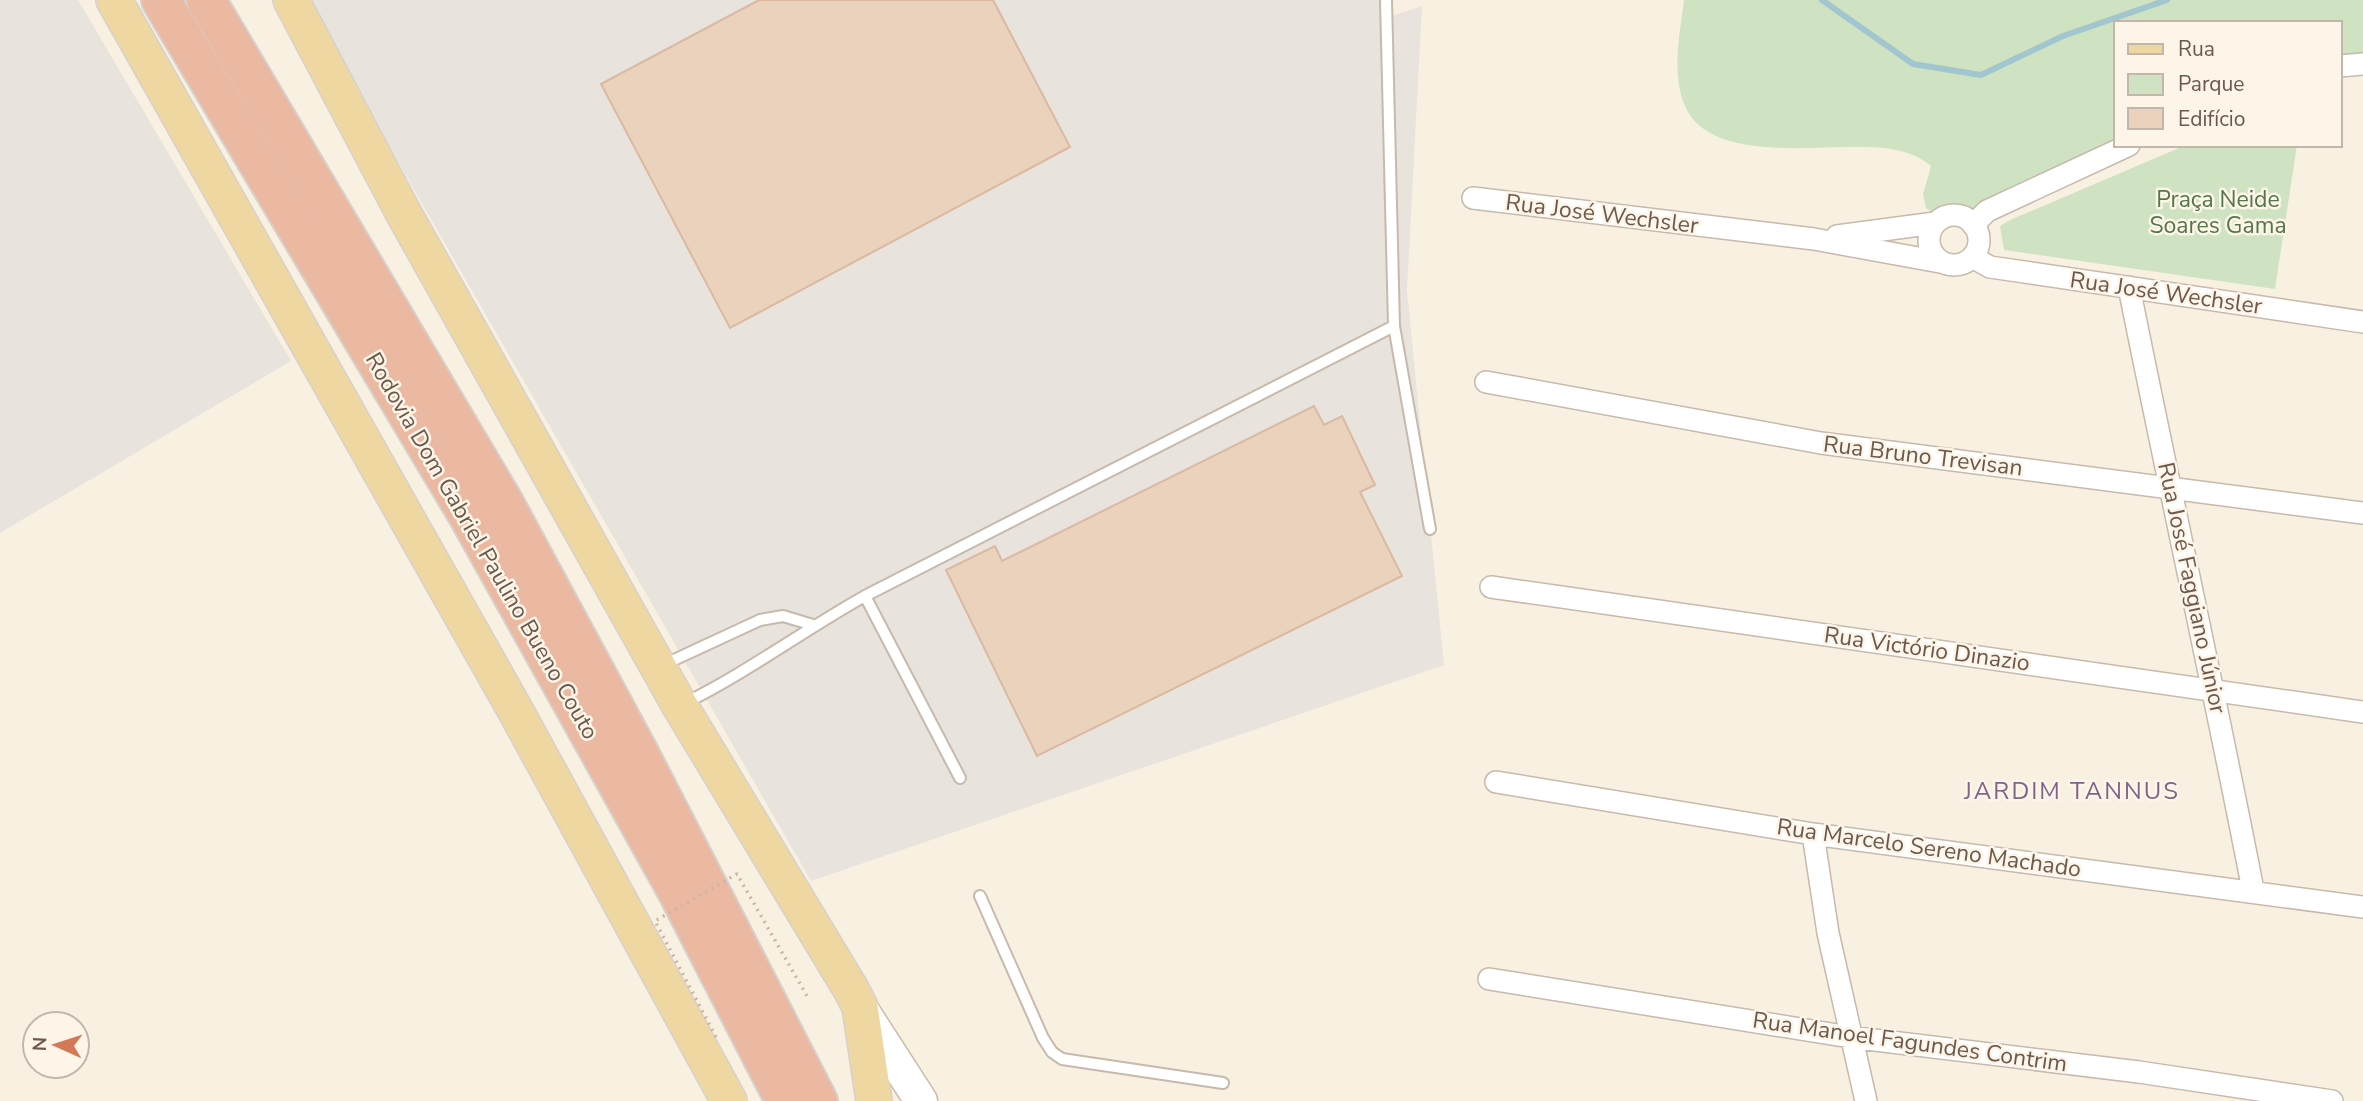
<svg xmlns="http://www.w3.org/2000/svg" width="2363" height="1101" font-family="'Nunito Sans',sans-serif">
	<rect width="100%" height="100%" fill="#f8f1e2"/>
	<!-- industrial -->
	<path fill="#e8e3dd" d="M0 0H78L291 361 0 533Z
		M305 0H1389V17L1422 6 1407 291 1444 665 811 881Z"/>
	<!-- green -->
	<path fill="#cfe3c3" d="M1684 0H2363V62L2340 66V23H2116V143L1981 214C1958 223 1946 223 1926 208L1923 194 1931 166C1909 147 1879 147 1851 147 1803 147 1707 159 1685 106 1671 74 1680 33 1684 0Z
		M2186 145H2297L2275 289 2004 250 2000 226 2010 220Z"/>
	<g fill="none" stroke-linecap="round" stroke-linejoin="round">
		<!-- stream -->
		<path stroke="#a1c6cf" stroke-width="6" d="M1822 0 1913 64 1981 75 2063 36 2167 0"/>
	</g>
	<!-- building -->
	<path fill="#ead2bd" stroke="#dab9a0" stroke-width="2" d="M759 0H993L1070 147 730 328 601 84Z
		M1314 406 1324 425 1342 416 1375 485 1360 492 1402 576 1037 756 946 570 995 546 1002 561Z"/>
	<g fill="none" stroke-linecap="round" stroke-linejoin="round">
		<!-- lane casing -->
		<g stroke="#c7b9ab" stroke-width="14">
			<path id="lane" d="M1386 0 1394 326
				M865 596 1394 326 1430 529
				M663 665 760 620 783 616 813 625
				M685 703C748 672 804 630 865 596L960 778
				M980 896 1043 1038 1052 1052 1062 1059 1223 1083"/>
		</g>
		<!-- street casing -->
		<g stroke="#c7b9ab" stroke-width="24">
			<path id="street" d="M2340 66 2363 64
				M1473 198 1814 239 1940 262
				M1929 240a25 25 0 1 1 50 0a25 25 0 1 1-50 0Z
				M1973 225 1987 211 2129 145
				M1837 236 1935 223
				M1972 257 1990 267 2363 322
				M2129 287C2169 488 2214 688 2253 890
				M1486 382 1821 443 2363 513
				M1491 587 2363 712
				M1496 782 1813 834 2363 907
				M1813 834 1828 933 1866 1101
				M1489 979 1850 1037 2139 1072 2332 1101"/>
		</g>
		<!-- secondary casing -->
		<g stroke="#ccbbab" stroke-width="35">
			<path id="secondary" d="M861 1008 921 1101"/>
		</g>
		<!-- primary casing -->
		<g stroke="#d6d1cd" stroke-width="38">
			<path id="primary" d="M114 0 514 708 729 1101
				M291 0 404 214 680 706 852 991 860 1007 874 1101"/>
		</g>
		<!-- highway casing -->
		<g stroke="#d6d1cd" stroke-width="42">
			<path id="highway" d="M161 0 469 517 676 889 785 1101
				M206 0 504 503 639 753 818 1101"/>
		</g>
		<!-- lane -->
		<use href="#lane" stroke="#fff" stroke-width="10"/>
		<!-- street -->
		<use href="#street" stroke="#fff" stroke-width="21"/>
		<!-- secondary -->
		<use href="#secondary" stroke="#fff" stroke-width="32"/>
		<!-- primary -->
		<use href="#primary" stroke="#efd7a2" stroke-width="35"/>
		<!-- highway -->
		<use href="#highway" stroke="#ebb8a1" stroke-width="38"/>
		<!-- path-bridge -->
		<path stroke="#ceb5a1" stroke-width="3.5" stroke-dasharray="2 5" stroke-linecap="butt" d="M716 1037 655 921 737 874 807 996"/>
	</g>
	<g text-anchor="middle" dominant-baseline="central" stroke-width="5" stroke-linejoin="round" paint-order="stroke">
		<!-- park labels -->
		<g font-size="23" fill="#547749" stroke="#fcf5e8">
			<text x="2218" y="199">Praça Neide<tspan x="2218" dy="26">Soares Gama</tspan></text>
		</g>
		<!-- street labels -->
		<g font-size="23" fill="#6c594c" stroke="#fcf5e8">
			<text transform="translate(1602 214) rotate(7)">Rua José Wechsler</text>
			<text transform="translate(2166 293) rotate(8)">Rua José Wechsler</text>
			<text transform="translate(1923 456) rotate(7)">Rua Bruno Trevisan</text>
			<text transform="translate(482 546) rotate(60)">Rodovia Dom Gabriel Paulino Bueno Couto</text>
			<text transform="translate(2192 588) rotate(78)">Rua José Faggiano Júnior</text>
			<text transform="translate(1927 649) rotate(8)">Rua Victório Dinazio</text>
			<text transform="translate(1929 848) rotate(8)">Rua Marcelo Sereno Machado</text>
			<text transform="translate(1910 1042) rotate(8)">Rua Manoel Fagundes Contrim</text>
		</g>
		<!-- neighbourhood labels -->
		<g font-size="24" letter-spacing="2" fill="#7e6489" stroke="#fcf5e8">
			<text x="2072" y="791">JARDIM TANNUS</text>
		</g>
	</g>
	<!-- legend -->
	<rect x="2114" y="21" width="228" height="126" fill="#fcf5e8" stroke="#c2b7aa" stroke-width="2"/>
	<rect x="2128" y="44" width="35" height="10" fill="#efd7a2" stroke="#c2b7aa" stroke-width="2"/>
	<text x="2178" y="56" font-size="21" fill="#6c594c">Rua</text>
	<rect x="2128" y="74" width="35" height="21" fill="#cfe3c3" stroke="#c2b7aa" stroke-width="2"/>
	<text x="2178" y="91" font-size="21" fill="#6c594c">Parque</text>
	<rect x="2128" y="108" width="35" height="21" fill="#ead2bd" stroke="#c2b7aa" stroke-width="2"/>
	<text x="2178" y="126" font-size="21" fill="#6c594c">Edifício</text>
	<!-- north arrow -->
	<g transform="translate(56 1045) rotate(273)"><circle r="33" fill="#fcf5e8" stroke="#c2b7aa" stroke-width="2"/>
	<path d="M0-5L12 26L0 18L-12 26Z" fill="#d37957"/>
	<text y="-10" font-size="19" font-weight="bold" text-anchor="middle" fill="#6c594c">N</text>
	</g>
</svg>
